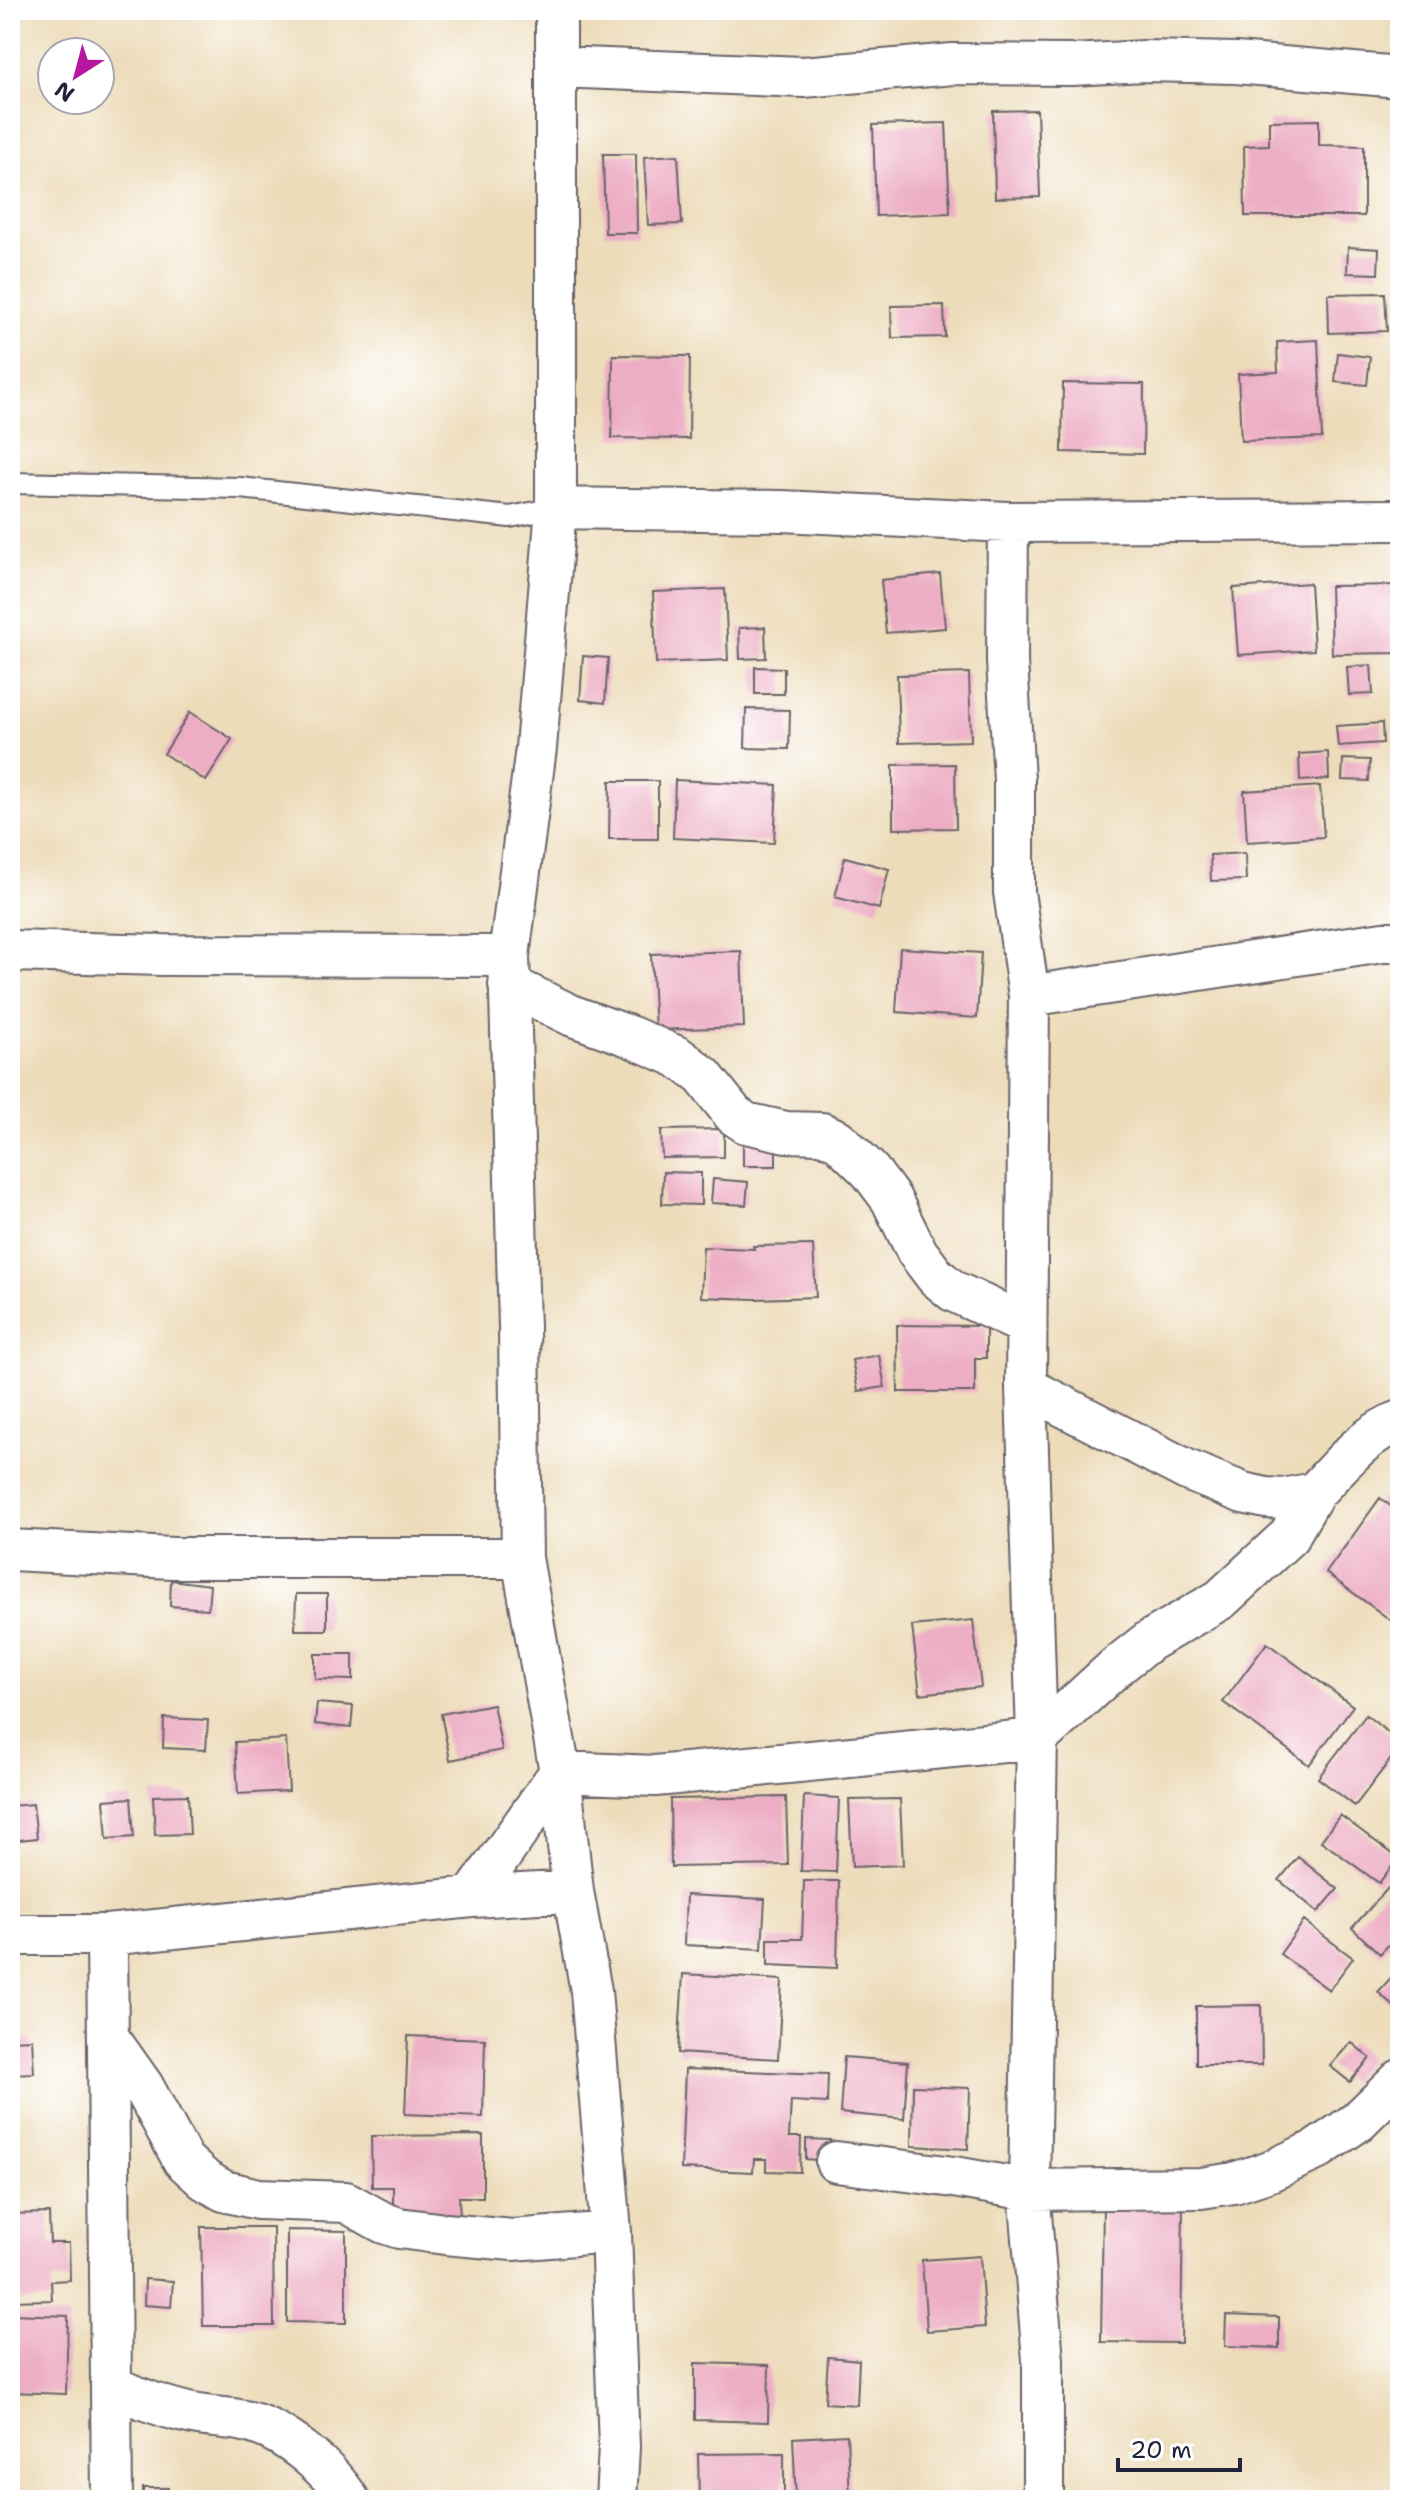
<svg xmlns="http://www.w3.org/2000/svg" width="1410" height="2510" font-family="'Shantell Sans',sans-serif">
	<rect width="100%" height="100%" fill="#fff"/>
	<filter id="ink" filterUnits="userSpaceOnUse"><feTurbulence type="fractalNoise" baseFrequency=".0125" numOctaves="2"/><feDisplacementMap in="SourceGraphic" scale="16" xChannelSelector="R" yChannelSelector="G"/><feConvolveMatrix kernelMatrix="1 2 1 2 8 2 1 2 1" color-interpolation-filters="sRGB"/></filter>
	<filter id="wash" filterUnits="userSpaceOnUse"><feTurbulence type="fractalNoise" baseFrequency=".006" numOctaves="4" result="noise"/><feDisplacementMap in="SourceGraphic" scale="32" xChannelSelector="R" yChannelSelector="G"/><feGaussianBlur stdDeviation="1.8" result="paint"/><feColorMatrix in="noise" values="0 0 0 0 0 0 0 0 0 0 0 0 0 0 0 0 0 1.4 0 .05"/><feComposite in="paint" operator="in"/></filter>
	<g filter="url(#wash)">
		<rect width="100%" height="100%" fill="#eddcba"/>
		<g id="blocks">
			<!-- building -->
			<path fill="#edaec5" d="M1037 110 1040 197 995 198 993 111Z
				M1319 120V145L1364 146V216H1245L1244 146 1269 145V121Z
				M946 123 950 213 876 216 873 125Z
				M603 154H636L637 233H605Z
				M678 155 682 224 648 225 644 157Z
				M1348 247 1379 249 1378 274 1347 273Z
				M1385 293 1387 331 1329 333 1328 294Z
				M944 305 945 337 892 338 891 306Z
				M1318 340 1322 438 1241 441 1238 374 1278 372 1277 342Z
				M1338 353 1370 357 1367 385 1335 382Z
				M613 355 690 356 689 439 612 438Z
				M1063 383 1144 384 1143 454 1062 452Z
				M940 574 945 628 886 633 881 580Z
				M1310 583 1314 650 1238 655 1233 588Z
				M1400 585V653L1332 654 1330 586Z
				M725 589 728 660 656 663 653 592Z
				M765 627 766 658 740 659 739 628Z
				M583 656 608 658 605 703 580 700Z
				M1371 665 1373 694 1349 695 1347 667Z
				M755 667 784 668V694H755Z
				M969 673 971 741 899 743 897 675Z
				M746 709 790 710 789 749 745 748Z
				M190 712 232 739 206 781 164 754Z
				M1382 723 1383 743 1338 746 1336 726Z
				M1328 752 1329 779 1300 781 1299 754Z
				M1343 759 1370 760 1369 781 1342 780Z
				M955 764 956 828 893 829V765Z
				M675 780 777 785 774 843 673 838Z
				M610 781H658V839H609Z
				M1320 786 1324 837 1247 842 1244 791Z
				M1245 853 1246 880 1211 881 1210 855Z
				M845 857 889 869 879 909 835 897Z
				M900 948 981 953 977 1018 896 1012Z
				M741 951 744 1027 655 1030 651 954Z
				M724 1129V1157L662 1158 661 1130Z
				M743 1142 776 1143V1166H743Z
				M663 1172 701 1173V1205L662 1204Z
				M713 1179 748 1182 746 1205 711 1203Z
				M813 1245 816 1297 755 1299 701 1297 703 1247 754 1249 753 1246Z
				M897 1325 986 1326V1358H975V1392H898Z
				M879 1355 885 1387 858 1391 852 1360Z
				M1380 1498 1400 1513V1627L1326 1573Z
				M171 1580 210 1585 208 1609 170 1606Z
				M296 1594H327V1630H295Z
				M973 1620 981 1687 920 1694 912 1626Z
				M1267 1643 1353 1706 1309 1765 1223 1702Z
				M315 1654H353V1680L315 1679Z
				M317 1703 353 1706 351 1728 315 1724Z
				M493 1704 502 1750 450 1760 441 1714Z
				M1366 1715 1400 1742V1747L1355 1806 1318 1778Z
				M164 1718 208 1720 206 1750 163 1748Z
				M286 1739 289 1791 238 1794 235 1742Z
				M188 1795 190 1834 155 1835 153 1796Z
				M804 1796 839 1798 836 1872 801 1871Z
				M786 1797 788 1865 671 1867 670 1799Z
				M131 1798 134 1837 107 1839 104 1800Z
				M900 1799 903 1865 852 1867 849 1800Z
				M33 1804 37 1838 10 1841V1806Z
				M1340 1815 1398 1858 1379 1883 1321 1841Z
				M1298 1857 1338 1889 1318 1912 1279 1880Z
				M804 1881H839L837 1968 768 1965V1939H802Z
				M1390 1886 1400 1895V1946L1393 1940 1380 1954 1352 1928Z
				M686 1895 765 1899 762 1949 684 1945Z
				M1304 1921 1353 1958 1329 1990 1280 1954Z
				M1397 1971 1400 1974V2012L1378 1992Z
				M683 1974 782 1980 778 2059 678 2053Z
				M1261 2005 1262 2065H1196V2006Z
				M408 2036 485 2039 483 2117 405 2114Z
				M32 2039 34 2073 12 2074 15 2110H10V2040Z
				M1351 2042 1370 2058 1350 2082 1330 2066Z
				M844 2057 908 2062 904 2119 840 2113Z
				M685 2069 828 2074 827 2103 791 2101 789 2137H801L800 2172 766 2171V2159H754L753 2172 681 2169Z
				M913 2086 970 2088 968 2149 912 2146Z
				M483 2135V2197H459L460 2219H393V2187H372L371 2136Z
				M806 2139 830 2140 829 2161 806 2159Z
				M1103 2205 1183 2206 1181 2343 1101 2342Z
				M49 2213 50 2243H69L70 2280 51 2281 52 2300 10 2301V2214Z
				M201 2227H273L274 2326H203Z
				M287 2230 346 2231V2323L287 2322Z
				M980 2256 985 2327 927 2331 922 2260Z
				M145 2279 173 2281 171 2307 144 2305Z
				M10 2314 68 2316 66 2394 10 2392Z
				M1226 2315 1279 2317V2348L1225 2346Z
				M828 2357 859 2360 857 2405 825 2403Z
				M695 2363 769 2365 768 2422 695 2420Z
				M847 2435 850 2498 796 2500 793 2438Z
				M784 2453V2500H699L698 2454Z
				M143 2488H168V2500H143Z"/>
		</g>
	</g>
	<g filter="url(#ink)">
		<use href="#blocks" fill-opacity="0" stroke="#696367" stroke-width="2"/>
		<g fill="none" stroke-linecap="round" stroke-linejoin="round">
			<!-- lane casing -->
			<g stroke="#696367" stroke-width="24">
				<path id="lane" d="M10 483 240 488 510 517 556 508"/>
			</g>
			<!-- street casing -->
			<g stroke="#696367" stroke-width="44">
				<path id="street" d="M556 10V508L536 748 509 956 519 1328 522 1558 560 1772 573 1891 591 1991 611 2232 619 2447 616 2500
					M558 67 803 77 953 64 1072 65 1144 61 1236 63 1400 77
					M556 508 782 511 1008 522 1400 520
					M1008 522 1007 661 1014 780V892L1029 996 1026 1387 1037 1739 1029 2190 1043 2360V2500
					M10 951 163 955 509 956
					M509 985 573 1016 629 1036 678 1057 703 1076 734 1115 746 1123 786 1132 822 1133 838 1140 870 1171 891 1199 917 1252 936 1277 953 1291 1026 1325
					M1029 996 1383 942H1400
					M1026 1387 1187 1470 1243 1493 1266 1498 1283 1499 1314 1493C1339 1467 1365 1433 1400 1421
					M10 1550 173 1558H522
					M472 1897 560 1772 655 1776 1037 1739 1116 1667 1149 1641 1221 1599 1289 1536 1314 1493
					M10 1935H107L472 1897 573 1891
					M107 1935 112 2500
					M109 2038 143 2086 183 2160 205 2180 224 2191 258 2199 346 2202 384 2223 399 2228 445 2234 513 2240 611 2232
					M836 2162 954 2177 1029 2190 1201 2188 1234 2183 1270 2171 1316 2150 1357 2122 1400 2080
					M111 2386C138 2398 164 2408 193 2414 211 2418 230 2417 248 2422 284 2430 330 2469 349 2500"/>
			</g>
			<!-- lane -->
			<use href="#lane" stroke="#fff" stroke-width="20"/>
			<!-- street -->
			<use href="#street" stroke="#fff" stroke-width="40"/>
		</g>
	</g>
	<!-- margin -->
	<rect width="1410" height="2510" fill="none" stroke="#fff" stroke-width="40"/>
	<!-- north arrow -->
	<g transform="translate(76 76) rotate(216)"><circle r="38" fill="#ffffff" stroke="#a7a7b1" stroke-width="2"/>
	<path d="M0-6L14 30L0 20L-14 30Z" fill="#b5179e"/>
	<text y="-12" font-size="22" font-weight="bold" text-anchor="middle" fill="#22223b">N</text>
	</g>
	<!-- scale -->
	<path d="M1118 2458v12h122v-12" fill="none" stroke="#22223b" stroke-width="4"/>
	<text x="1130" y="2458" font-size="24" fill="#22223b" stroke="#ffffff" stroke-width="6" paint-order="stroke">20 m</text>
</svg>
